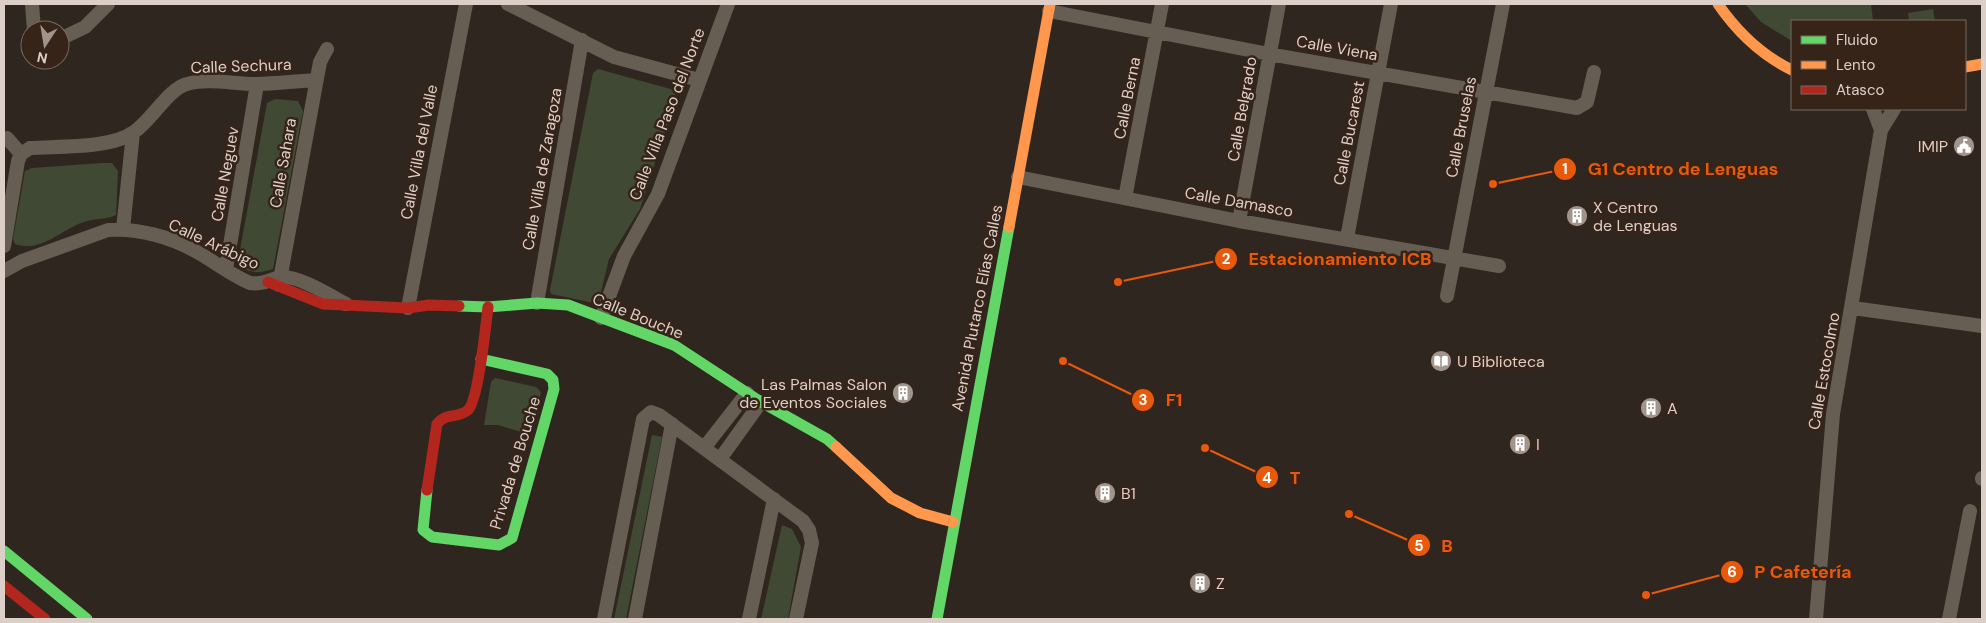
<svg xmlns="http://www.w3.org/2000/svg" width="1986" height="623" font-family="'DM Sans',sans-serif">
	<rect width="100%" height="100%" fill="#302620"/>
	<!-- green -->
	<path fill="#404933" d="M1745 4H1871L1873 21H1792V41L1761 22Z
		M1933 9 1935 21H1909L1908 13Z
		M598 69 674 90 676 98 640 209 609 259 599 300 594 303 551 294 550 290 593 73Z
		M275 99 298 101 303 111 273 269C259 274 251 273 237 266L267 103Z
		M102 163H112L118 171 116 215C106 220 93 218 81 223 60 231 40 253 15 244L13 239 25 171 32 168Z
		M495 378 536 387 541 392 531 435 498 425H484L491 382Z
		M652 435 662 437 626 619H614Z
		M782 525 792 529 801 547 788 619H761Z"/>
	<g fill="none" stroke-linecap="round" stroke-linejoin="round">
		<!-- street -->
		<path stroke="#665e52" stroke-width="14" d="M32 4 34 30
			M508 4 614 57 699 80
			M1049 11 1269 54 1577 108 1587 102 1594 72
			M60 39 85 27 108 4
			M1873 109 1881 130
			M7 138 21 154
			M21 154 30 148C59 146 111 149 134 132 152 120 168 89 187 84 208 78 234 84 255 84 275 84 296 81 316 80
			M1018 177 1239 221 1499 266
			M1125 198 1162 4
			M1239 221 1279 4
			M123 229 133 133
			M1347 238 1391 4
			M4 246 18 161 21 154
			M226 269 257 84
			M4 271 22 261 108 230C139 228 171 237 197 252 215 262 231 275 250 283 263 285 270 279 281 277 298 275 331 296 346 304
			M279 285 320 62 327 49
			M1447 296 1503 4
			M537 303 582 40
			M408 308 466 4
			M1853 308 1982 326
			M601 318 624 256 658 194 728 4
			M704 448 747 393
			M720 459 761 402
			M1982 479V478
			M604 619 643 419 651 412 659 415 803 521 809 530 812 543 796 619
			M635 619 672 424
			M749 619 774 499
			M1816 619 1833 414 1881 130 1894 109
			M1949 619 1970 511"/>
		<!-- fast -->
		<path stroke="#63d668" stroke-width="11" d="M459 306 488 307 537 303 568 305 674 345 761 402 827 439 836 447
			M427 490 423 530 432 537 499 545 512 538 554 389 553 380 547 374 481 359
			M4 551 87 619
			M937 619 1009 227"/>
		<!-- slow -->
		<path stroke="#ff974d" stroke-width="11" d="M1718 4C1738 33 1761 55 1792 70
			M1965 67 1982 64
			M1009 227 1050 4
			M836 447 891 498 920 513 953 522"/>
		<!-- jam -->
		<path stroke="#b3261e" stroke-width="11" d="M268 282 323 304 408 308 429 305 459 306
			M427 490 437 424C446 412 458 419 468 410 478 401 486 324 488 307
			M4 586 45 619"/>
	</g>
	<!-- icons -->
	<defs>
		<g id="civic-disc" transform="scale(1.125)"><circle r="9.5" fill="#a0948d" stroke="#372419"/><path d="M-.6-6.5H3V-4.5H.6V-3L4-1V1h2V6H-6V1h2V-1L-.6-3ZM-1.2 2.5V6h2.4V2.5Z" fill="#fff"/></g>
		<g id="building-disc" transform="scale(1.125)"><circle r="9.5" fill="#a0948d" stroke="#372419"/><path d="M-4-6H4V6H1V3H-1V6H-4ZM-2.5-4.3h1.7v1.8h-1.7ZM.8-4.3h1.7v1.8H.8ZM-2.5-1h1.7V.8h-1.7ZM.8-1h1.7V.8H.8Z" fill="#fff"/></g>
		<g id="library-disc" transform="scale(1.125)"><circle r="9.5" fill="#a0948d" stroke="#372419"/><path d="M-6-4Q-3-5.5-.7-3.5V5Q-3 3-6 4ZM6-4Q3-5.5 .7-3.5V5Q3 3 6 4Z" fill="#fff"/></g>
	</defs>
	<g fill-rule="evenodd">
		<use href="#civic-disc" x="1964" y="146"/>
		<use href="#building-disc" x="1577" y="216"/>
		<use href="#library-disc" x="1441" y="361"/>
		<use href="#building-disc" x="903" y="393"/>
		<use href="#building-disc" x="1651" y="408"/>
		<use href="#building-disc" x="1520" y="444"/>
		<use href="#building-disc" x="1105" y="493"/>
		<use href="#building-disc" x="1200" y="583"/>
	</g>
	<g text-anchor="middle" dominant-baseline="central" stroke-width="5" stroke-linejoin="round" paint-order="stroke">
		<!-- street labels -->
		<g font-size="16" fill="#dccfc8" stroke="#372419">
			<text transform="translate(1337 48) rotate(10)">Calle Viena</text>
			<text transform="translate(241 66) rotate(-2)">Calle Sechura</text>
			<text transform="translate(1127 98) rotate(-79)">Calle Berna</text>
			<text transform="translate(1242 109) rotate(-80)">Calle Belgrado</text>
			<text transform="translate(667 114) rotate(-69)">Calle Villa Paso del Norte</text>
			<text transform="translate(1461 127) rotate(-79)">Calle Bruselas</text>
			<text transform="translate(1349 133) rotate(-79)">Calle Bucarest</text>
			<text transform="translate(419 152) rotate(-79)">Calle Villa del Valle</text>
			<text transform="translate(283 163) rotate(-80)">Calle Sahara</text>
			<text transform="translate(542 169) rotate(-80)">Calle Villa de Zaragoza</text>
			<text transform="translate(225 174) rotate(-80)">Calle Neguev</text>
			<text transform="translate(1239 202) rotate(10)">Calle Damasco</text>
			<text transform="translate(214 244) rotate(25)">Calle Arábigo</text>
			<text transform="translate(977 308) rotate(-79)">Avenida Plutarco Elías Calles</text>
			<text transform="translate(638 316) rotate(22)">Calle Bouche</text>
			<text transform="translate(1824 371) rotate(-80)">Calle Estocolmo</text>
			<text transform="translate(515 463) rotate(-73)">Privada de Bouche</text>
		</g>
		<!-- poi labels -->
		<g font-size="16" fill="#dccfc8" stroke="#372419" text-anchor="start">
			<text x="1948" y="146" text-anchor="end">IMIP</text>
			<text x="1593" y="207">X Centro<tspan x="1593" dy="18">de Lenguas</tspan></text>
			<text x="1457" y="361">U Biblioteca</text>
			<text x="887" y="384" text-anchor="end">Las Palmas Salon<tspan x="887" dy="18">de Eventos Sociales</tspan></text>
			<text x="1667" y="408">A</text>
			<text x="1536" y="444">I</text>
			<text x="1121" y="493">B1</text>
			<text x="1216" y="583">Z</text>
		</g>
	</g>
	<!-- callouts -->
	<path fill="none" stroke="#e8590c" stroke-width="2" d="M1493 184L1565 169M1118 282L1226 259M1063 361L1143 400M1205 448L1267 477M1349 514L1419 545M1646 595L1732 572"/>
	<g fill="#e8590c" stroke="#372419" stroke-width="2">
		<circle cx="1493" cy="184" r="5"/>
		<circle cx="1118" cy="282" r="5"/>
		<circle cx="1063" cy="361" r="5"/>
		<circle cx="1205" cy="448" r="5"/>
		<circle cx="1349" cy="514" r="5"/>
		<circle cx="1646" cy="595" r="5"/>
		<circle cx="1565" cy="169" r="12"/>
		<circle cx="1226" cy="259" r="12"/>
		<circle cx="1143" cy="400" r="12"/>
		<circle cx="1267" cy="477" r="12"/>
		<circle cx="1419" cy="545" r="12"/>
		<circle cx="1732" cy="572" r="12"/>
	</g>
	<g font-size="15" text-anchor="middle" font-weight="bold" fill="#fff">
		<text x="1565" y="174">1</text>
		<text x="1226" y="264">2</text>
		<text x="1143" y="405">3</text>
		<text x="1267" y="483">4</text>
		<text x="1419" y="551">5</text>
		<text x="1732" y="577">6</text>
	</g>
	<g font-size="18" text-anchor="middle" font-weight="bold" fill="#e8590c" stroke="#372419" stroke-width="5" stroke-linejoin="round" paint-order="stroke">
		<text x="1683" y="175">G1 Centro de Lenguas</text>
		<text x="1340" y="265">Estacionamiento ICB</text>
		<text x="1174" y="406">F1</text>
		<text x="1295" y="484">T</text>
		<text x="1447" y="552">B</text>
		<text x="1803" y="578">P Cafetería</text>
	</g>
	<!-- border -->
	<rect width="1986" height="623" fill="none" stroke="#dccfc8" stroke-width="10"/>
	<!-- legend -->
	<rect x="1791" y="20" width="175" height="90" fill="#372419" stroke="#79685f"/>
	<rect x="1801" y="36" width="25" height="8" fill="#63d668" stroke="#79685f"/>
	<text x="1836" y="45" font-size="15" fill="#dccfc8">Fluido</text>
	<rect x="1801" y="61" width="25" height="8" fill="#ff974d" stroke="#79685f"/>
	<text x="1836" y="70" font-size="15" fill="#dccfc8">Lento</text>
	<rect x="1801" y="86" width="25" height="8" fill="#b3261e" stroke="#79685f"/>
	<text x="1836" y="95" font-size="15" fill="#dccfc8">Atasco</text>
	<!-- north arrow -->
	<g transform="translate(45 45) rotate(192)"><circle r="24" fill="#372419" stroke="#79685f"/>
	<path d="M0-4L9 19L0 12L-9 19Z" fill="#a0948d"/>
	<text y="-8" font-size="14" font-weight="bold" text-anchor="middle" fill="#dccfc8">N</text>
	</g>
</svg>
